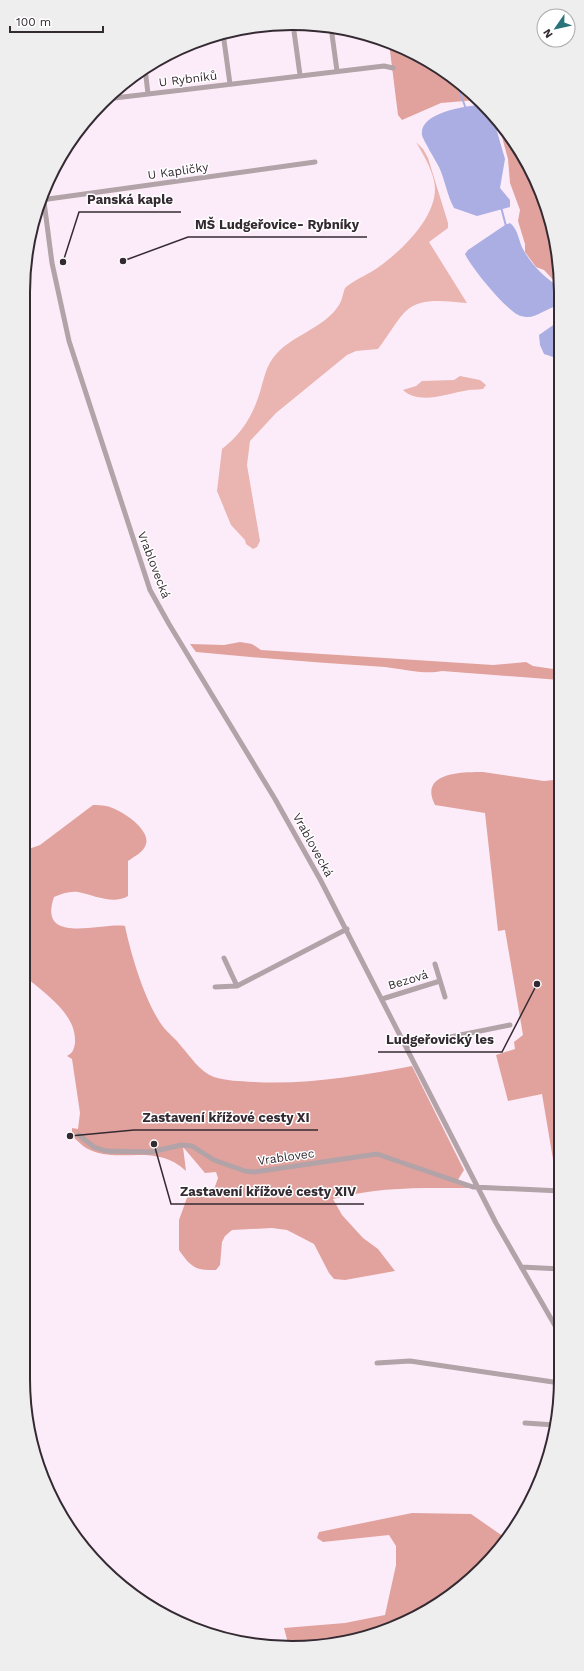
<svg xmlns="http://www.w3.org/2000/svg" width="584" height="1671" font-family="'Work Sans',sans-serif">
<style>
.green{fill:#eab4b0}
.forest{fill:#e1a29d}
.water{fill:#aaaee3}
.lines{fill:none;stroke-linecap:round;stroke-linejoin:round}
.stream{stroke:#aaaee3;stroke-width:2}
.minor{stroke:#b1a3a7;stroke-width:5}
.labels{text-anchor:middle;stroke-width:3;stroke-linejoin:round;paint-order:stroke}
.street-label{font-size:12px;fill:#342a32;stroke:#fff}
.rim{fill:none;stroke:#342a32;stroke-width:2}
.leader{fill:none;stroke:#342a32;stroke-width:1.5}
.callout-dot{fill:#342a32;stroke:#fff;stroke-width:1.5}
.callout-label{font-size:13px;text-anchor:middle;font-weight:bold;fill:#342a32;stroke:#fff;stroke-width:3;stroke-linejoin:round;paint-order:stroke}
</style>
<rect width="100%" height="100%" fill="#fcecf9"/>
<path class="green" d="M416,142L423,149L428,158L448,223V228L429,242L467,303C448,302 422,296 406,311C398,318 386,339 378,349L356,351L347,355L276,413L250,441L247,465L260,541L257,547L253,549L246,544L245,540L231,525L217,491L222,449C239,436 251,419 258,398C263,385 264,370 273,358C290,335 324,329 339,305C342,301 343,293 345,288C353,281 362,277 371,272C397,256 442,215 434,181C431,167 423,154 416,142Z
M460,376L480,380L486,385L483,389C477,390 470,389 464,391C446,394 419,405 403,390L416,386L422,381L454,380Z"/>
<path class="forest" d="M389,43L427,59L476,100L441,103L402,120L398,115Z
M497,119L533,173L559,257V286L544,270L536,267L525,252V244L518,221L520,210L510,183L508,159Z
M240,642L252,644L261,650L493,665L526,662L533,666L560,670V680L442,671C426,675 402,669 385,667C322,663 259,658 196,652L190,644L224,645Z
M483,772L544,781L554,780L560,776L561,1189H558L542,1094L508,1101L496,1055L515,1049L514,1042L523,1035L505,930L498,931L485,813L435,805C418,772 463,772 483,772Z
M93,805C97,805 102,805 106,806C119,808 151,829 146,844C144,852 135,856 128,861V896C114,905 93,895 78,892C69,891 62,894 54,897C37,946 102,922 125,926C131,955 146,1005 164,1028C169,1034 176,1039 181,1046C191,1057 199,1071 214,1077C226,1081 240,1081 253,1082C306,1085 360,1076 412,1066L464,1170L456,1183L473,1188C425,1188 379,1186 333,1199L342,1215L363,1238L378,1249L395,1271L345,1280L334,1279L329,1273L314,1244L287,1230L272,1228L232,1230L225,1236L222,1242L220,1265L216,1270C195,1271 190,1266 179,1250V1220L188,1195L211,1198L218,1178L216,1172L205,1173L183,1147L186,1171C154,1141 118,1166 86,1148C81,1145 76,1139 72,1136V1128L78,1129L80,1113L72,1059L67,1056C73,1053 74,1049 75,1043C77,1014 45,994 26,977V850L40,845Z
M412,1513L471,1514L507,1539L482,1569L442,1603L361,1639L310,1647H289L284,1628L345,1623L385,1615L396,1565V1546L389,1535L323,1542L317,1538L319,1532Z"/>
<path class="water" d="M477,105L484,108L490,112L496,128L505,159L500,188L510,200V207L477,216L454,208C447,195 445,180 439,167C436,161 422,138 422,135C419,113 463,107 477,105Z
M510,223C519,230 518,241 524,251C532,265 545,278 559,287V306C546,307 535,321 521,316C508,313 470,266 465,254L468,250L505,225Z
M559,321V359L544,354L540,345L539,335Z"/>
<g class="lines">
<path class="stream" d="M457,84L466,109
M501,207L506,226
M553,304L559,315"/>
<path class="minor" d="M293,24L300,75
M331,27L337,71
M223,33L230,84
M145,68L148,94
M106,99L384,66L393,68
M43,194L52,263L69,341L150,590L169,624L275,799L321,881L496,1223L561,1336
M41,200L315,162
M224,958L237,986
M435,964L445,997
M215,987L237,986L347,929
M382,999L440,981
M406,1046L510,1025
M79,1135L94,1147L106,1151L151,1152L181,1145L192,1146L214,1160L245,1171L254,1172L377,1154L473,1187L561,1191
M521,1267L561,1269
M377,1363L410,1361L560,1383
M525,1423L555,1425"/>
</g>
<g class="labels">
<g class="street-label">
<text transform="translate(188 79) rotate(-7)" y="4">U Rybníků</text>
<text transform="translate(178 171) rotate(-8)" y="4">U Kapličky</text>
<text transform="translate(154 565) rotate(69)" y="4">Vrablovecká</text>
<text transform="translate(313 845) rotate(61)" y="4">Vrablovecká</text>
<text transform="translate(408 980) rotate(-17)" y="4">Bezová</text>
<text transform="translate(286 1157) rotate(-8)" y="4">Vrablovec</text>
</g>
</g>
<path d="M0 0H584V1671H0ZM292 30H292A262 262 0 0 1 554 292V1379A262 262 0 0 1 292 1641H292A262 262 0 0 1 30 1379V292A262 262 0 0 1 292 30Z" fill="#efeeef" fill-rule="evenodd"/>
<path class="rim" d="M292 30H292A262 262 0 0 1 554 292V1379A262 262 0 0 1 292 1641H292A262 262 0 0 1 30 1379V292A262 262 0 0 1 292 30Z"/>
<path class="leader" d="M63 262L79 212H181M123 261L188 237H367M537 984L502 1052H378M70 1136L134 1130H318M154 1144L171 1204H364"/>
<g class="callout-dot">
<circle cx="63" cy="262" r="4"/>
<circle cx="123" cy="261" r="4"/>
<circle cx="537" cy="984" r="4"/>
<circle cx="70" cy="1136" r="4"/>
<circle cx="154" cy="1144" r="4"/>
</g>
<g class="callout-label">
<text x="130" y="204">Panská kaple</text>
<text x="277" y="229">MŠ Ludgeřovice- Rybníky</text>
<text x="440" y="1044">Ludgeřovický les</text>
<text x="226" y="1122">Zastavení křížové cesty XI</text>
<text x="268" y="1196">Zastavení křížové cesty XIV</text>
</g>
<g transform="translate(556 28) rotate(236)"><circle r="19" fill="#ffffff" stroke="#aeaaad"/>
<path d="M0-3L7 15L0 10L-7 15Z" fill="#29737a"/>
<text y="-6" font-size="11" font-weight="bold" text-anchor="middle" fill="#342a32">N</text>
</g>
<path d="M10 26v6h93v-6" fill="none" stroke="#342a32" stroke-width="2"/>
<text x="16" y="26" font-size="12" fill="#342a32" stroke="#ffffff" stroke-width="3" paint-order="stroke">100 m</text>
</svg>
